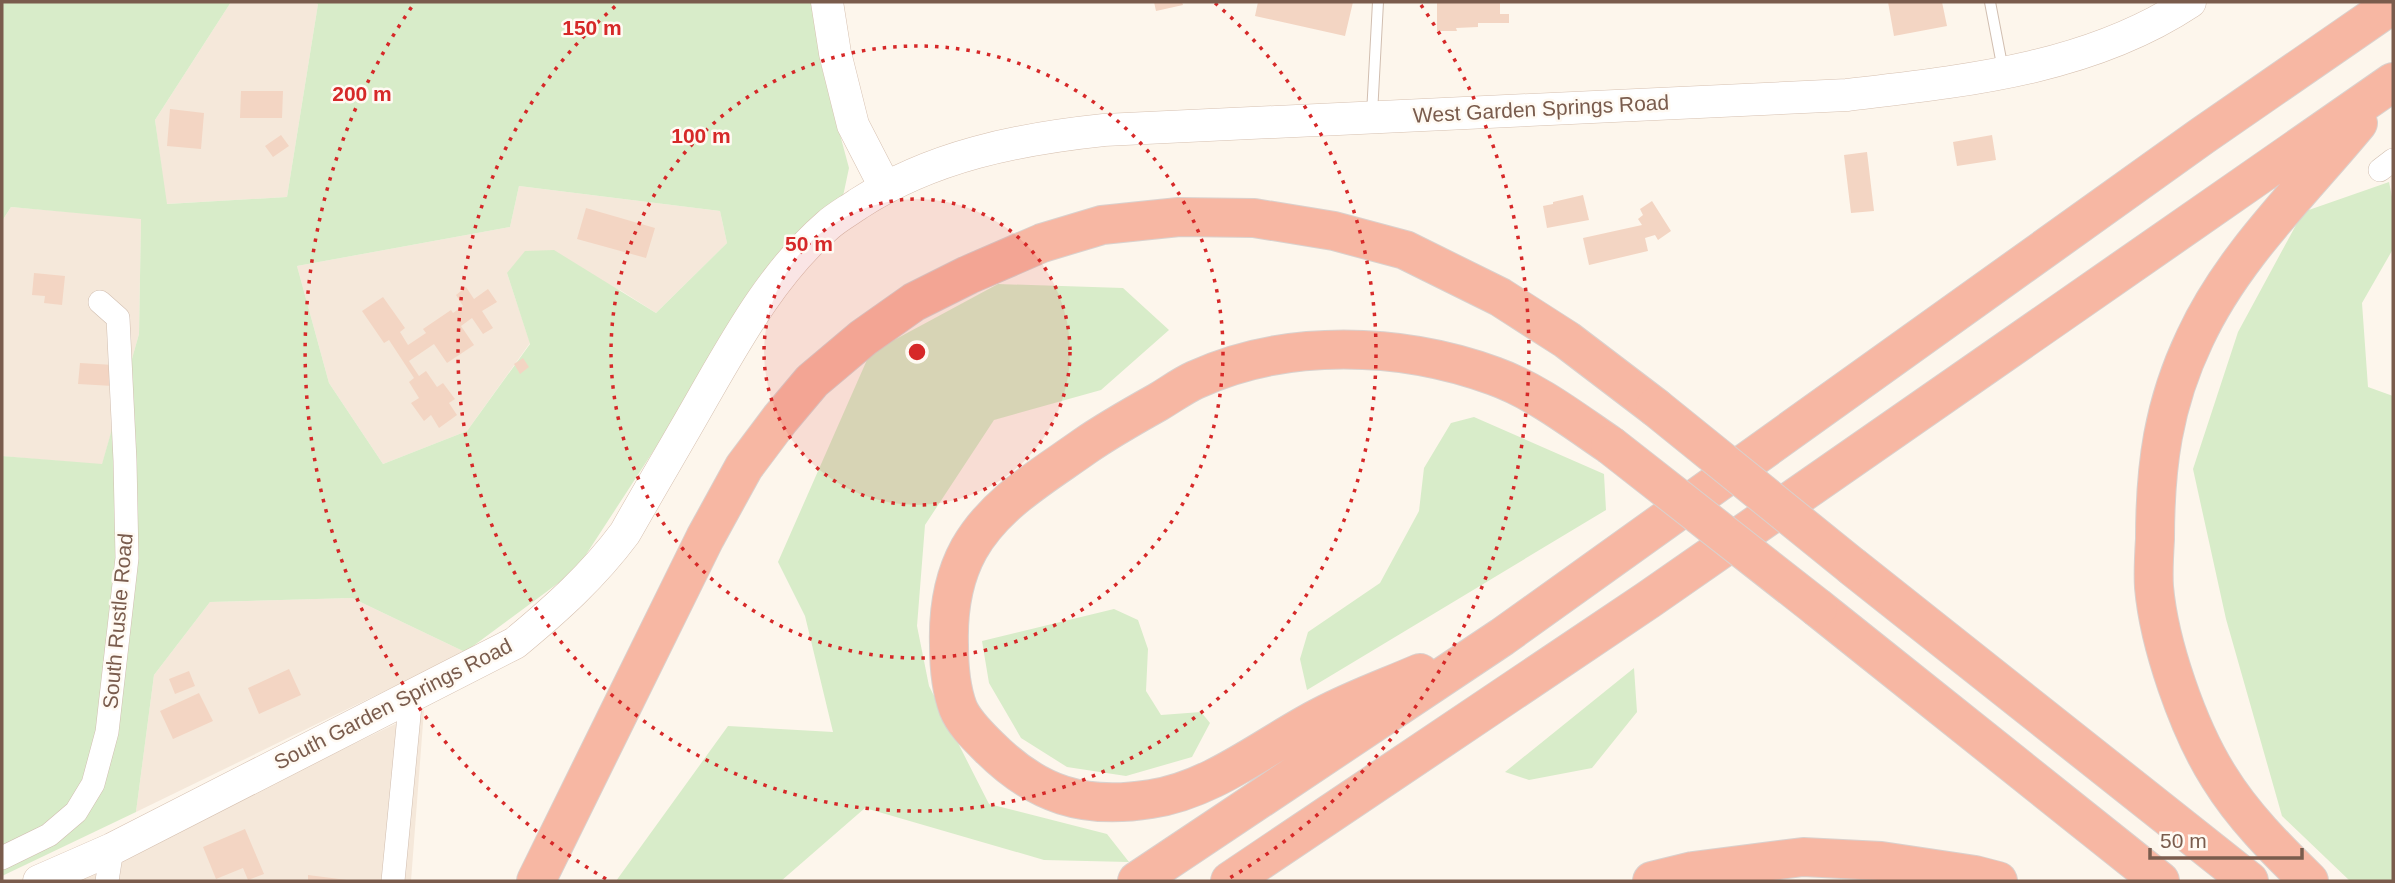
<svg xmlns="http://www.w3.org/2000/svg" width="2395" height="883" font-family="Arial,sans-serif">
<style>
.residential{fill:#f5e8da}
.green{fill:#d8ecc9;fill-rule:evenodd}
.building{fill:#f3d5c3}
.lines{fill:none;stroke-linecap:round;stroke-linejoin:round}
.lane-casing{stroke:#d1beb0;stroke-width:12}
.street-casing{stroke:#d1beb0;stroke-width:24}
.secondary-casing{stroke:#d6c0b0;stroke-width:33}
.highway-casing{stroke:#dad1cd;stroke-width:40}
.lane{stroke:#fff;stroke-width:10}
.street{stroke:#fff;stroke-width:23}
.secondary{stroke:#fff;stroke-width:32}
.highway{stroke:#f7b7a3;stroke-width:38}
.highway-bridge-casing{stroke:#dad1cd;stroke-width:40;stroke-linecap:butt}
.highway-bridge{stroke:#f7b7a3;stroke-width:38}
.ring{fill:none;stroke:#d62828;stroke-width:3.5;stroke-dasharray:3.5 7}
.labels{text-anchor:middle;stroke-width:5;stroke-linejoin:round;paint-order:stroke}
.street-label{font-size:21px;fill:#7a5c4d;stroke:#fffaf3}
.centre{fill:#d62828;stroke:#fffaf3;stroke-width:3.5}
.ring-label{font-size:21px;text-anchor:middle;font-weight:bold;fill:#d62828;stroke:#fffaf3;stroke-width:5;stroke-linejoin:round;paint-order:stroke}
</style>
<rect width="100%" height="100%" fill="#fdf6ec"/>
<path class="residential" d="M231,2H313L318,4L287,197L166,204L155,120Z
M519,186L720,211L727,243L656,313L620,290L507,273L530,343L467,431L383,464L329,383L297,266L510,227Z
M11,207L141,218L139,334L102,465L2,456V221Z
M352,598L465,652L136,812L154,675L210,602Z
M424,710L411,881H71Z"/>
<path class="green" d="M2,2H231L155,120L167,204L287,197L318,4L313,2H811L821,64L849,168L842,201L710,364L576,570L465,652L352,598L210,602L154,675L136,812L2,876V456L102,464L139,334L141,219L11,207L2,221ZM519,186L720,211L727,243L656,313L554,250L525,251L507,273L530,344L467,431L383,464L329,383L297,266L510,227Z
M2389,182L2393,202V249L2362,303L2368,387L2393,396V881H2350L2282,816L2226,619L2193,469L2238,332L2303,212Z
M998,284L1123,288L1169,330L1101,390L994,420L925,525L917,626L929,686L989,804L1107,834L1129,862L1044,860L865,808L781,881H616L728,726L833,732L805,616L778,562L870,353Z
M1474,417L1604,474L1606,510L1307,690L1300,659L1308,632L1380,583L1419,511L1424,468L1451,423Z
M1114,609L1138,620L1148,649L1146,691L1161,715L1201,712L1210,723L1192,757L1126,776L1067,767L1021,738L989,683L982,641Z
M1634,668L1637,712L1592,768L1529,780L1505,772Z"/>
<path class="building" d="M1154,2H1182L1183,5L1156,11Z
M1258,2H1353L1345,36L1255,16Z
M1437,2H1500V14H1509V23H1478V27L1456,28L1457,31H1437Z
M1888,2H1942L1947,26L1894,36Z
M241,91H283L282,118H240Z
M170,109L204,113L201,149L167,146Z
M281,135L289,146L273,157L265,146Z
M1992,135L1996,160L1957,166L1953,142Z
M1867,152L1874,211L1851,213L1844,155Z
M1583,195L1589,220L1547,228L1543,206L1553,204V202Z
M1652,201L1671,231L1658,240L1655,235L1645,238L1648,251L1589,265L1583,238L1642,225L1638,219L1643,215L1640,209Z
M586,208L655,228L646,258L577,239Z
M34,273L65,276L62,305L44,303L45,296L32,295Z
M466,287L474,299L488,289L497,302L482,311L493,328L483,334L472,318L461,326L474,345L447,363L434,344L409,361L419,376L426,371L437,387L443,383L455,399L449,403L457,415L439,428L431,415L424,421L411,403L419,398L409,382L414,378L389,340L384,343L362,311L383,297L405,328L400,332L408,345L426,333L423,329L451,310L453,313L463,306L456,295Z
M523,358L529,367L520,374L514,364Z
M80,363L114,365L113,386L78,384Z
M289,669L301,695L259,714L248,688Z
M189,671L195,686L175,694L169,679Z
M199,693L213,721L173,739L160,711Z
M245,829L264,874L248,880L243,868L216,879L203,847Z
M308,875L347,880V881H308Z"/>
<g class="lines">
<defs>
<path id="lane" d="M1990,2L2003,70
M1372,114L1378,2"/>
<path id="street" d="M2380,170L2393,160
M2,858L49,835L76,812L93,784L107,732L127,558L125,461L118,318L100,302
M107,881L112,849
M393,881L411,695"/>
<path id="secondary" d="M827,2L835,53L853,125L885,187
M39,881L112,849L515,643C556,609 593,576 625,533C651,487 678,442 704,396C739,335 774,272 828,225C837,217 848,211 858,204C932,156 1018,139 1104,130L1847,95C1965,81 2089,69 2190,2"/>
<path id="highway" d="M1853,567L2249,881
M1818,608L2160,881
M1420,673C1388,687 1354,699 1322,716C1267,744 1213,790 1151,799C1084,810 1037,795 989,747C978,736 964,723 958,708C951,689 949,666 949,645C948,613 953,578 969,549C995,503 1043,476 1085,446C1108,430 1133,416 1158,402C1170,395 1182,386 1195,380C1286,338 1401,342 1494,376C1536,391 1573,420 1610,445
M536,881L705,538L744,467L780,419L812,381L863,338L914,302L968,275L1042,243L1102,225L1179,217L1254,218L1334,231L1405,250L1500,297L1567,340L1655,407
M1137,881L1502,637L2202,136L2393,4
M1230,881L1648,600L2393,82
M1652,881L1693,871L1803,857L1881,861L1975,875L1998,881
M2309,881C2276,849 2243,816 2219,777C2188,728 2159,644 2154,587C2153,571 2154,555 2155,539C2155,466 2163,405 2195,338C2233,256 2301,192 2358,123"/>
</defs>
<use href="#lane" class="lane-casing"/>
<use href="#street" class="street-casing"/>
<use href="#secondary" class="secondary-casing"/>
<use href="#highway" class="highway-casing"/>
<use href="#lane" class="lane"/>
<use href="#street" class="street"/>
<use href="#secondary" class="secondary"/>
<use href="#highway" class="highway"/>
<defs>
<path id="highway-bridge" d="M1655,407L1853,567
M1610,445L1818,608"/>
</defs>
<use href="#highway-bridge" class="highway-bridge-casing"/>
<use href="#highway-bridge" class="highway-bridge"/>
</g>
<circle cx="917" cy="352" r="153" fill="#d62828" fill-opacity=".12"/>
<g class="ring">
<circle cx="917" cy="352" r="153"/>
<circle cx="917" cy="352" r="306"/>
<path d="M1215 3A459 459 0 1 1 619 3"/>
<path d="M606 879A612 612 0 0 1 413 5M1421 5A612 612 0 0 1 1228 879"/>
</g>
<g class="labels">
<g class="street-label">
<text transform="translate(1541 109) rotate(-3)" y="7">West Garden Springs Road</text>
<text transform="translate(118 621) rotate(-85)" y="7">South Rustle Road</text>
<text transform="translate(393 704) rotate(-27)" y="7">South Garden Springs Road</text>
</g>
</g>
<circle cx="917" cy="352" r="10" class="centre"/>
<g class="ring-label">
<text x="592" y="35">150 m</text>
<text x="362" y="101">200 m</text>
<text x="701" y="143">100 m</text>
<text x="809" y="251">50 m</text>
</g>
<rect width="2395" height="883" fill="none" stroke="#7a5c4d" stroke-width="7"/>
<path d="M2150 848v10h152v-10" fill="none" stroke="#7a5c4d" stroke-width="3.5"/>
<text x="2160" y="848" font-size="21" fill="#7a5c4d" stroke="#fffaf3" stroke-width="5" paint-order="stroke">50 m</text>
</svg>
